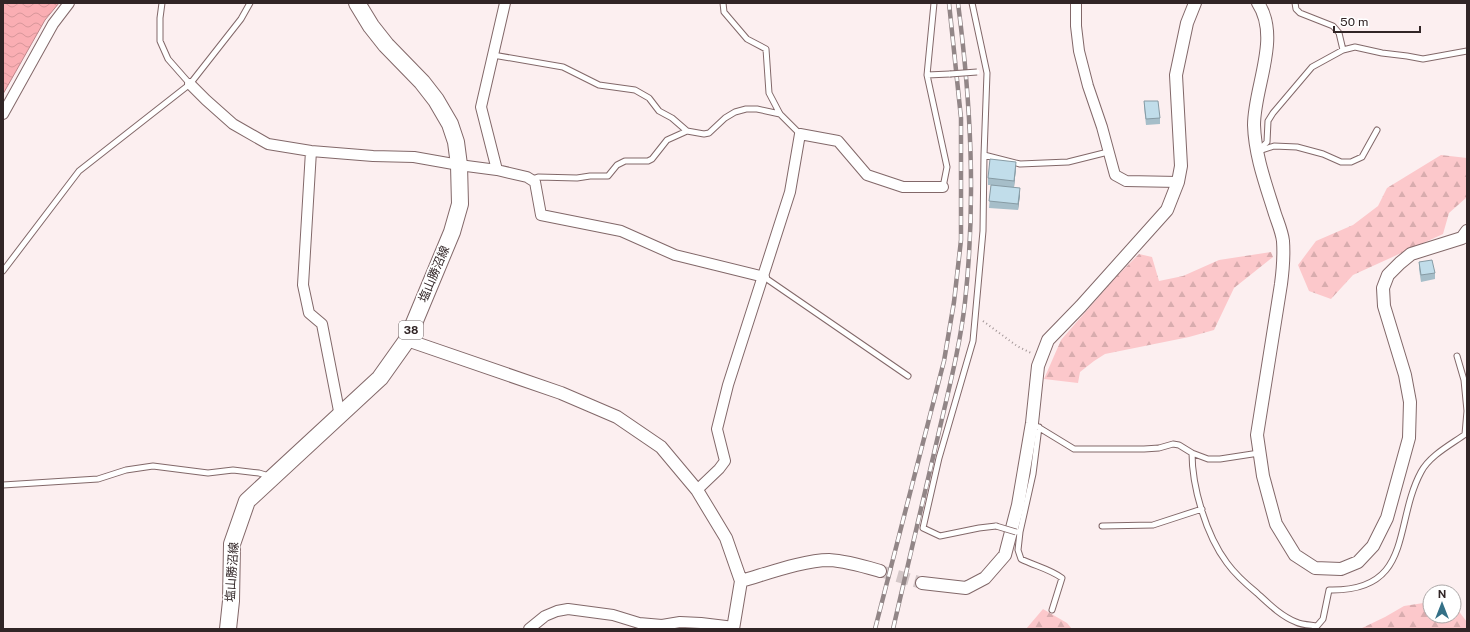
<svg xmlns="http://www.w3.org/2000/svg" width="1470" height="632" font-family="'Public Sans','Noto Sans JP',sans-serif">
<style>
.forest{fill:url(#forest-firs)}
.water{fill:url(#water-waves);stroke:#be8589}
.lines{fill:none;stroke-linecap:round;stroke-linejoin:round}
.tertiary-tunnel{stroke:#d3c7c8;stroke-width:12;stroke-dasharray:12 6;stroke-linecap:butt}
.service-casing{stroke:#826869;stroke-width:7}
.minor-casing{stroke:#826869;stroke-width:12}
.tertiary-casing{stroke:#826869;stroke-width:14}
.primary-casing{stroke:#826869;stroke-width:18}
.path{stroke:#a19596;stroke-width:2;stroke-dasharray:1 3;stroke-linecap:butt}
.service{stroke:#fff;stroke-width:5}
.minor{stroke:#fff;stroke-width:10}
.tertiary{stroke:#fff;stroke-width:12}
.primary{stroke:#fff;stroke-width:16}
.rail-casing{stroke:#928687;stroke-width:4.5}
.rail{stroke:#fff;stroke-width:3;stroke-dasharray:9;stroke-linecap:butt}
.service-bridge-casing{stroke:#826869;stroke-width:7;stroke-linecap:butt}
.service-bridge{stroke:#fff;stroke-width:5}
.wall{fill:#a6bec9}
.shaded-wall{fill:#879ba4}
.building{fill:#c1ddea;stroke:#879ba4}
.labels{text-anchor:middle;stroke-width:3.5;stroke-linejoin:round;paint-order:stroke}
.shield{fill:#fff;stroke:#6f6667;stroke-width:1}
.shield-label{font-size:11px;font-weight:bold;fill:#312526}
.street-label{font-size:12px;fill:#312526;stroke:#fff}
</style>
<defs>
<pattern id="forest-firs" width="22" height="20" patternUnits="userSpaceOnUse"><rect width="22" height="20" fill="#fcc8cb"/><path d="M5 1l3.5 6h-7zM16 11l3.5 6h-7z" fill="#d8acae"/></pattern>
<pattern id="water-waves" width="16" height="10" patternUnits="userSpaceOnUse"><rect width="16" height="10" fill="#faaeb3"/><path d="M0 5q4-4 8 0t8 0" fill="none" stroke="#d7969a"/></pattern>
</defs>
<rect width="100%" height="100%" fill="#fceff0"/>
<path class="forest" d="M1441,155L1467,158V197L1449,213L1443,234L1353,275L1331,299L1309,291L1298,265L1316,241L1353,225L1378,206L1387,188Z
M1271,252L1273,257L1234,288L1214,330L1189,337L1105,354L1094,361L1080,372L1078,383L1044,379L1061,340L1116,277L1139,254L1152,257L1159,281L1183,276L1219,260Z
M1430,602V616H1454V605L1467,622V629H1360L1385,617L1404,606Z
M1043,609L1067,623L1072,629H1026Z"/>
<path class="water" d="M3,3H59L45,20L3,94Z"/>
<g class="lines">
<path class="tertiary-tunnel" d="M880,571L922,583"/>
<defs>
<path id="service" d="M162,3L160,18V41L168,59L190,84
M723,3L724,12L747,39L766,49L769,93L780,114L800,134
M934,3L927,75L947,167L943,187
M972,3L987,73L984,155L1020,164L1068,162L1108,152
M1295,3L1296,9L1300,13L1333,26L1339,33L1343,50
M493,55L563,67L599,85L635,90L649,98L659,111L672,118L687,131
M927,75L950,74
M1259,150L1267,142L1268,121L1273,113L1312,67L1343,50L1355,47L1382,53L1407,56L1423,59L1467,51
M1259,151L1274,146L1297,147L1323,154L1341,162H1351L1362,157L1377,130
M984,155L983,231L973,341L939,458L923,528L940,536L979,528L996,526
M532,179L538,177L577,178L590,176H608L617,165L625,161H648L652,159L667,140L687,131L704,134L709,133L725,118L735,112L746,109H757L780,114
M3,271L79,171L190,84L241,19L250,3
M764,277L908,376
M1457,356L1464,380L1467,411L1465,434
M1033,424L1074,449H1144L1159,448L1173,444L1179,445L1192,453L1208,459H1220L1259,453
M1039,427L1033,474L1020,532L1018,550L1021,559C1035,566 1050,569 1062,578L1052,610
M1192,453C1192,487 1206,535 1227,563C1235,574 1246,584 1257,593C1269,604 1281,616 1296,622C1302,625 1311,625 1317,626L1323,619L1329,590C1414,592 1393,524 1421,472C1430,455 1452,444 1467,433
M3,485L98,479L126,470L153,466L208,473L233,470L259,473L269,476
M1102,526L1153,525L1202,509"/>
<path id="minor" d="M1076,3V26L1079,51L1088,86L1102,127L1115,175L1126,181L1178,182
M190,84L206,100L233,124L268,144L311,151L373,156L414,157L459,165L497,170L481,107L505,3
M3,114L53,24L69,3
M311,151L303,285L309,313L322,324L340,416
M497,170L527,177L535,182L541,215L621,231L675,255L764,277
M697,490L719,469L725,461L717,429L728,385L790,192L800,134L838,141L867,175L903,187H943
M529,629L545,616L557,611L568,609L613,615L639,623L662,625L680,622L701,623L734,627"/>
<path id="tertiary" d="M1258,3C1281,38 1254,87 1254,125C1255,156 1266,185 1275,214C1278,223 1282,232 1283,241C1284,255 1283,269 1281,284L1257,435L1263,476L1276,524L1295,555L1315,568L1341,569L1358,562L1373,546L1387,518L1409,438L1410,402L1405,375L1384,306L1383,288L1388,275L1400,263L1411,254L1462,238L1467,231
M407,340L561,393L617,417L661,447L697,490L726,538L741,581
M922,583L966,588L985,578L1005,555L1018,505L1032,423L1038,366L1048,340L1081,306L1167,210L1178,182L1181,166L1176,75L1187,23L1195,3
M733,629L741,581C766,574 804,560 829,560C847,561 863,566 880,571"/>
<path id="primary" d="M228,629L231,601L232,544L247,501L380,378L407,340L452,232L460,204L459,165L456,142L450,124L436,100L422,82L386,45L371,26L357,3"/>
</defs>
<use href="#service" class="service-casing"/>
<use href="#minor" class="minor-casing"/>
<use href="#tertiary" class="tertiary-casing"/>
<use href="#primary" class="primary-casing"/>
<path class="path" d="M983,321L1017,346L1031,353"/>
<use href="#service" class="service"/>
<use href="#minor" class="minor"/>
<use href="#tertiary" class="tertiary"/>
<use href="#primary" class="primary"/>
<defs>
<path id="rail" d="M875,629L944,361L954,302L961,240V118L949,3
M893,629C908,565 923,501 938,436C948,392 960,347 965,302C976,201 971,104 958,3"/>
</defs>
<use href="#rail" class="rail-casing"/>
<use href="#rail" class="rail"/>
<defs>
<path id="service-bridge" d="M950,74L977,72
M996,526L1016,532"/>
</defs>
<use href="#service-bridge" class="service-bridge-casing"/>
<use href="#service-bridge" class="service-bridge"/>
</g>
<path class="wall" d="M1144,101L1160,118V124L1146,125L1144,107Z
M1016,168L1014,187L1020,195L1018,210L989,208L991,185H988V178Z
M1419,262L1435,273V279L1421,282L1419,269Z"/>
<path class="shaded-wall" d="M1016,162V168L1014,187V181Z
M1020,188V195L1018,210V204Z"/>
<path class="building" d="M1144,101H1158L1160,118L1146,119Z
M990,159L1016,162L1014,181L988,178Z
M991,185L1020,188L1018,204L989,201Z
M1432,260L1435,273L1421,275L1419,262Z"/>
<g class="labels">
<rect class="shield" x="399" y="321" width="24" height="18" rx="3"/>
<g class="shield-label">
<text x="411" y="334">38</text>
</g>
<g class="street-label">
<text transform="translate(434 274) rotate(-67)" y="4">塩山勝沼線</text>
<text transform="translate(232 572) rotate(-86)" y="4">塩山勝沼線</text>
</g>
</g>
<rect width="1470" height="632" fill="none" stroke="#312526" stroke-width="8"/>
<g transform="translate(1442 604)"><circle r="19" fill="#ffffff" stroke="#ada8a8"/>
<path d="M0-3L7 15L0 10L-7 15Z" fill="#347087"/>
<text y="-6" font-size="11" font-weight="bold" text-anchor="middle" fill="#312526">N</text>
</g>
<path d="M1334 26v6h86v-6" fill="none" stroke="#312526" stroke-width="2"/>
<text x="1340" y="26" font-size="12" fill="#312526" stroke="#ffffff" stroke-width="3" paint-order="stroke">50 m</text>
</svg>
